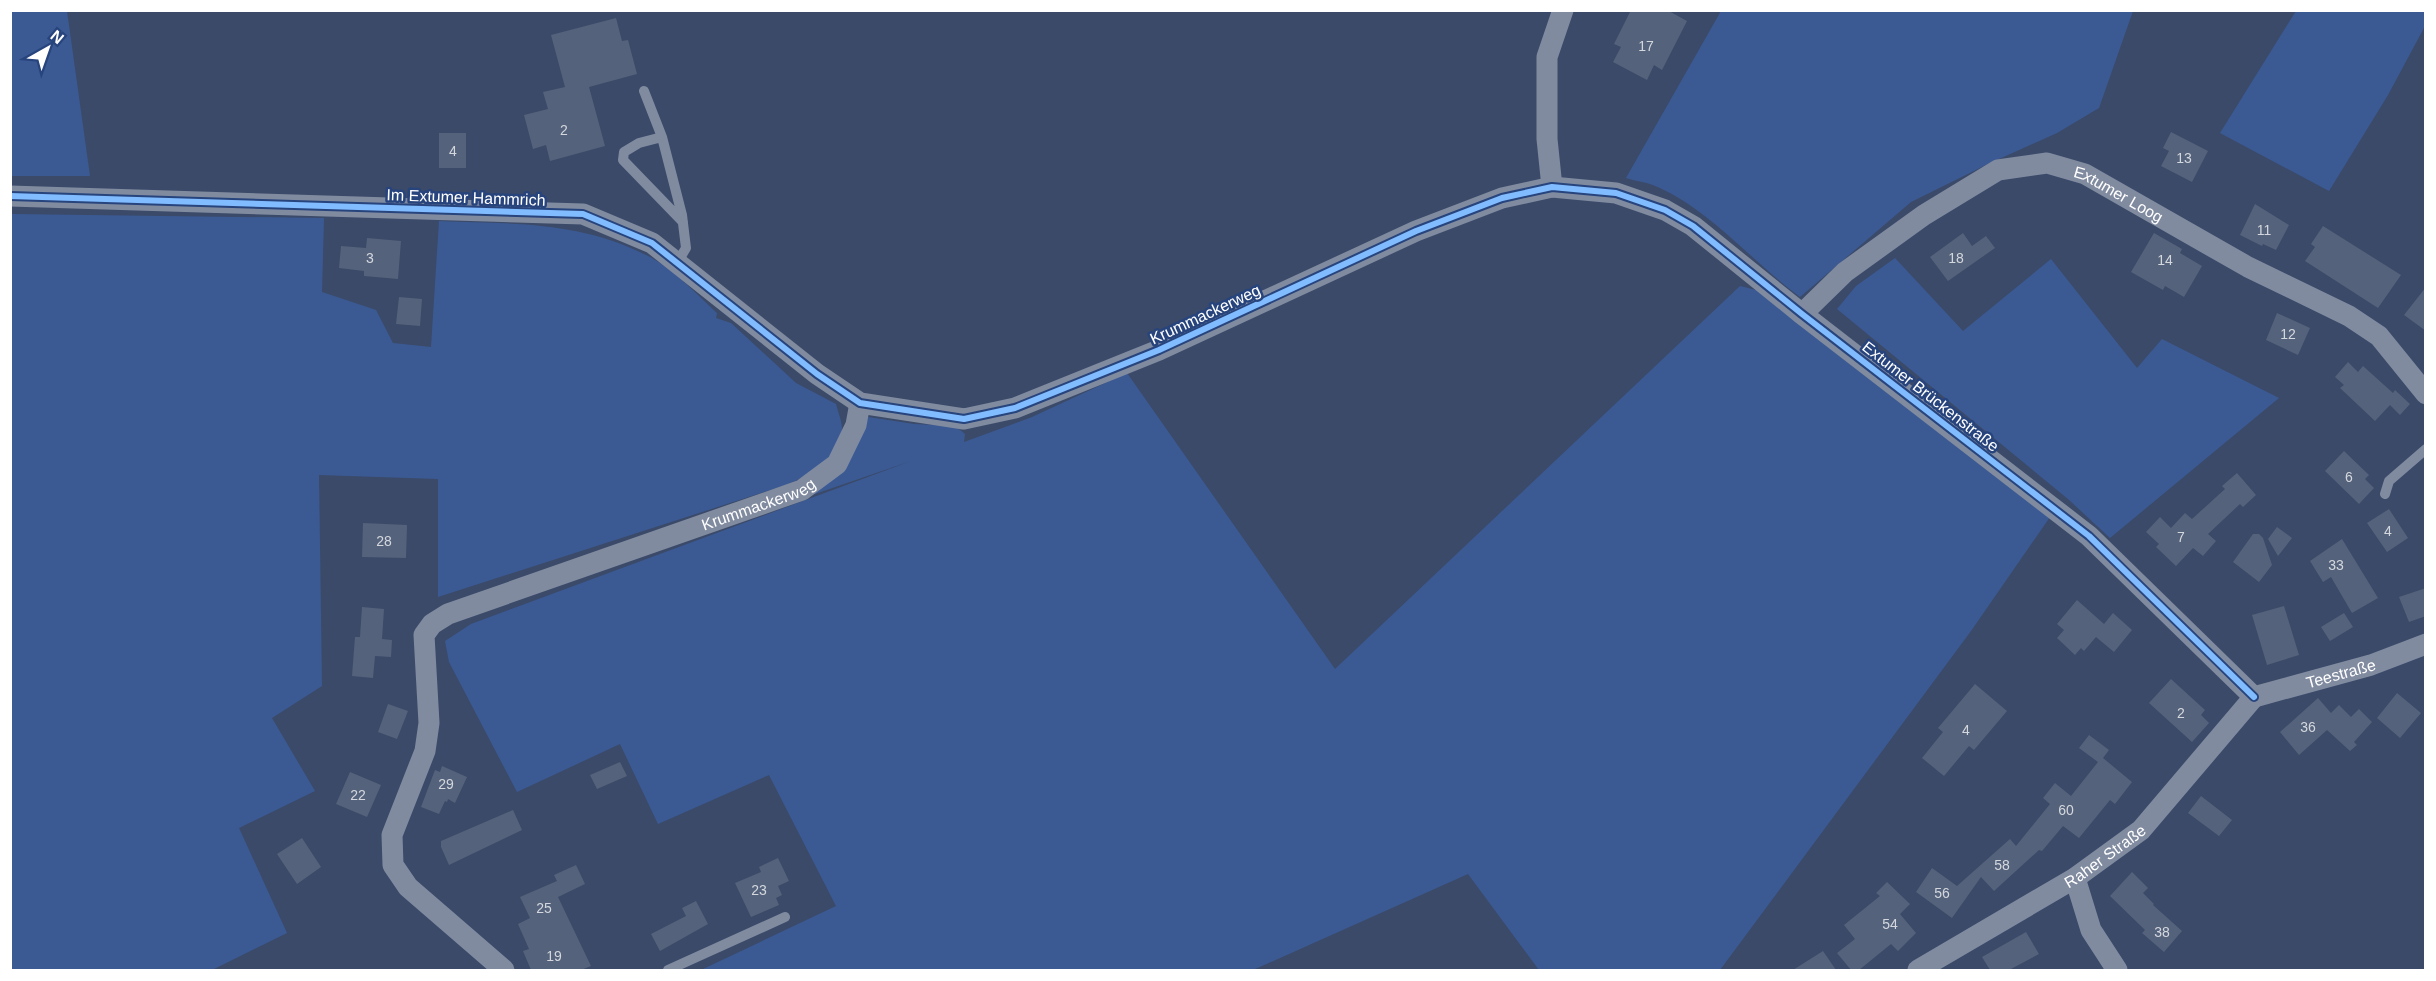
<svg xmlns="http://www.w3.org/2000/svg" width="2436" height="981" font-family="Helvetica,sans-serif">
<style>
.green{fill:#3b5a94}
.building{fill:#55627b}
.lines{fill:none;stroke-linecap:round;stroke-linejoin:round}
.service{stroke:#808ba0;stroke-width:10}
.minor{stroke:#808ba0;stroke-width:21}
.cycleway-casing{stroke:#27447d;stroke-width:10}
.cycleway{stroke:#80bcff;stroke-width:6}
.labels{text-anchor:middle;stroke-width:5;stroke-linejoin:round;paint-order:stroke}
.number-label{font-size:14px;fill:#d4d8de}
.street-label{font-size:16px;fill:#fff;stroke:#27447d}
</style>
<rect width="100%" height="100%" fill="#3b4a69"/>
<path class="green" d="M10,11H67L90,176H11Z
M1721,11H2133L2099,108L2057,133L1988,164L1911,202L1800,297C1751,261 1709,208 1653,185C1645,182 1635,181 1626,178Z
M2296,11H2425V26L2388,95L2329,191L2220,133Z
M11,214L324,218L322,292L376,310L393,343L431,347L439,221C512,224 579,221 646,255C673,268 695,293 717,313L716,318L731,323L796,383L836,404C838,412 843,424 842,432C837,460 810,475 786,485L438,597V479L319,475L322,686L272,718L315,791L239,828L287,933L212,970H11Z
M1895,258L1963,331L2051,259L2137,368L2162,339L2279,398L2110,538L2068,499L1837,309L1856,286Z
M1740,286L1756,290L2050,517L1971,631L1720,970H1539L1468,874L1253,970H701L836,906L769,775L658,824L620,744L517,792L449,662L445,641L471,624L911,461L812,495L868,417L914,424L955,426L965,434L964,442L1032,417L1127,373L1335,669Z"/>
<path class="building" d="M1631,10H1667L1687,21L1662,70L1654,65L1647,80L1613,62L1621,47L1614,44Z
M616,18L622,41L628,40L637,74L589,87L605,146L550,161L546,145L533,149L524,115L548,109L543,92L565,87L551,35Z
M2171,132L2208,151L2192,182L2161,166L2169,151L2163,148Z
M439,133H466V168H439Z
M2255,204L2289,225L2276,250L2263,244L2262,246L2240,235Z
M2323,226L2401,275L2378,308L2305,261L2315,247L2311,244Z
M1963,233L1972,246L1986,236L1995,248L1948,281L1930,257Z
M2154,233L2182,249L2180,253L2202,266L2184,297L2165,286L2163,290L2131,272Z
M367,238L401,241L398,279L364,276V271L339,268L341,246L366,248Z
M2426,287V331L2404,315Z
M399,297L422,299L420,326L396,324Z
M2277,313L2310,328L2298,355L2266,340Z
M2348,362L2358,372L2363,366L2393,393L2395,390L2410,404L2400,415L2390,405L2375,421L2340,388L2344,385L2335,377Z
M2344,451L2369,475L2365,479L2374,488L2359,504L2325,471Z
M2237,473L2256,495L2243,507L2240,504L2208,534L2216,541L2203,556L2193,548L2176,566L2156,547L2159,544L2146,532L2160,517L2171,528L2185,513L2192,519L2225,489L2222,486Z
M2389,509L2408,538L2387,552L2367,523Z
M363,523L407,525L406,558L362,557Z
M2277,527L2292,538L2278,556L2268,539Z
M2253,534H2259L2263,538L2272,565L2259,582L2233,562Z
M2342,539L2378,598L2352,613L2331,577L2323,582L2310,561Z
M2426,588V616L2409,622L2399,597Z
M2077,600L2104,624L2113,613L2132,630L2114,652L2096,637L2084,651L2081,648L2075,655L2057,638L2064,630L2057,624Z
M2284,606L2299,655L2267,665L2252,615Z
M362,607L384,609L382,639L392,640L391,657L375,656L373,678L352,676L355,637H360Z
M2344,613L2353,627L2330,641L2321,627Z
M2171,679L2205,710L2201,715L2209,723L2192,742L2149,703Z
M1975,684L2007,711L1974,750L1969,746L1944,776L1922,758L1943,732L1938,728Z
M2397,693L2421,713L2400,738L2377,718Z
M2318,698L2331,713L2339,705L2351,717L2359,709L2372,722L2354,742L2357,745L2350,751L2327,730L2299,755L2280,732Z
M388,704L408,711L397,739L378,732Z
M2089,735L2109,750L2103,758L2132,782L2115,804L2110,800L2079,838L2063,826L2042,851L2039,850L1994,891L1981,877L1952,918L1916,892L1932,868L1957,886L2010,839L2016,846L2050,804L2043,798L2055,783L2071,796L2098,762L2079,748Z
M620,762L627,776L597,789L590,775Z
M442,766L467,777L455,803L448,799L447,802L445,801L439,814L421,807L435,770L440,772Z
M350,772L381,785L367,817L336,804Z
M2201,796L2232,820L2219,836L2188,813Z
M513,810L522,830L449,865L441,847V841Z
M302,838L321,867L297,884L277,854Z
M778,858L789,881L778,886L782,895L776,898L779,905L751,917L735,883L761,872L759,867Z
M576,865L585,884L558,897L591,966L581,970H531L523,951L529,949L518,924L530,918L520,897L557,881L554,875Z
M2132,872L2148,888L2143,893L2154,904L2153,905L2182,931L2164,952L2142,933L2145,930L2110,896Z
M1887,882L1910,904L1900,914L1916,933L1898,951L1891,944L1859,970H1851L1837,953L1855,939L1844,925L1880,896L1876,893Z
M696,901L708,924L660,951L651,934L686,916L682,908Z
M2026,932L2039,954L2009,970H1990L1982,957Z
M1823,951L1836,970H1793Z"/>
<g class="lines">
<path class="service" d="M644,91L662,137L682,215L686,248L677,263
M662,137L639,143L624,152L623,160L683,222
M2385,494L2389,481L2426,449
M668,970L785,917"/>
<g class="minor">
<path d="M1552,187L1547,139V57L1563,10"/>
<path d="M10,196L583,214L652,243L817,374L860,403L964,419L1015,408L1159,350L1416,231L1502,198L1552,187L1616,193L1665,210L1693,226L1802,314L2089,536L2254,697"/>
<path id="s1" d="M1802,314L1845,272L1924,215L1998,170L2047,163L2085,174L2248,267L2349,316L2379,336L2426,394"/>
<path id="s2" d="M2254,697L2371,665L2426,644"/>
<path d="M2075,878L2091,930L2117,970"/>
<path id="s3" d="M504,970L408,887L393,865L392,835L425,751L429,723L424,635L432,624L448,614L802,490L837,464L856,425L860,403"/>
<path id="s4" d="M1918,970L2075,878L2141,830L2254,697"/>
</g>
<defs>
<path id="cycleway" d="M10,196L583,214L652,243L817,374L860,403L964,419L1015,408L1159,350L1416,231L1502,198L1552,187L1616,193L1665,210L1693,226L1802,314L2089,536L2254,697"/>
</defs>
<use href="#cycleway" class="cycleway-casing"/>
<use href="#cycleway" class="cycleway"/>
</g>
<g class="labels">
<g class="number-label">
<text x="1646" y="51">17</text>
<text x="564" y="135">2</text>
<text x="453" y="156">4</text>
<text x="2184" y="163">13</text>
<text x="2264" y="235">11</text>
<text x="370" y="263">3</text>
<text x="1956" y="263">18</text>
<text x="2165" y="265">14</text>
<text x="2288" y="339">12</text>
<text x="2349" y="482">6</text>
<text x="2388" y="536">4</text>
<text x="2181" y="542">7</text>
<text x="384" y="546">28</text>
<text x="2336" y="570">33</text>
<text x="2181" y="718">2</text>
<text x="2308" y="732">36</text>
<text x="1966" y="735">4</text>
<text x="446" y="789">29</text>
<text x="358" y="800">22</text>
<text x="2066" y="815">60</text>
<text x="2002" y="870">58</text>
<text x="759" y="895">23</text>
<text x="1942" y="898">56</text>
<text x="544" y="913">25</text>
<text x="1890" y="929">54</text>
<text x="2162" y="937">38</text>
<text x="554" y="961">19</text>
</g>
<g class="street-label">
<text dy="6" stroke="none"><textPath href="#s1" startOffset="372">Extumer Loog</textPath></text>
<text transform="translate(466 197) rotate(2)" y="6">Im Extumer Hammrich</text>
<text transform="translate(1205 314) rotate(-25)" y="6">Krummackerweg</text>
<text transform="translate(1931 396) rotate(38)" y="6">Extumer Brückenstraße</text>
<text dy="6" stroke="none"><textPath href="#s3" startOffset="752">Krummackerweg</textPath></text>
<text dy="6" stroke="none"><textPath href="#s2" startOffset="90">Teestraße</textPath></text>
<text dy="6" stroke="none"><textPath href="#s4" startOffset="219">Raher Straße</textPath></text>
</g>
</g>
<rect width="2436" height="981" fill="none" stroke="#ffffff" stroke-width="24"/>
<g transform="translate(48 48) rotate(40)" stroke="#27447d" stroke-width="4.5" paint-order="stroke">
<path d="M0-4.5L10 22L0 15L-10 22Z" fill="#ffffff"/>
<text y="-9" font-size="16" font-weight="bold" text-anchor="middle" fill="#ffffff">N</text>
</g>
</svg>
